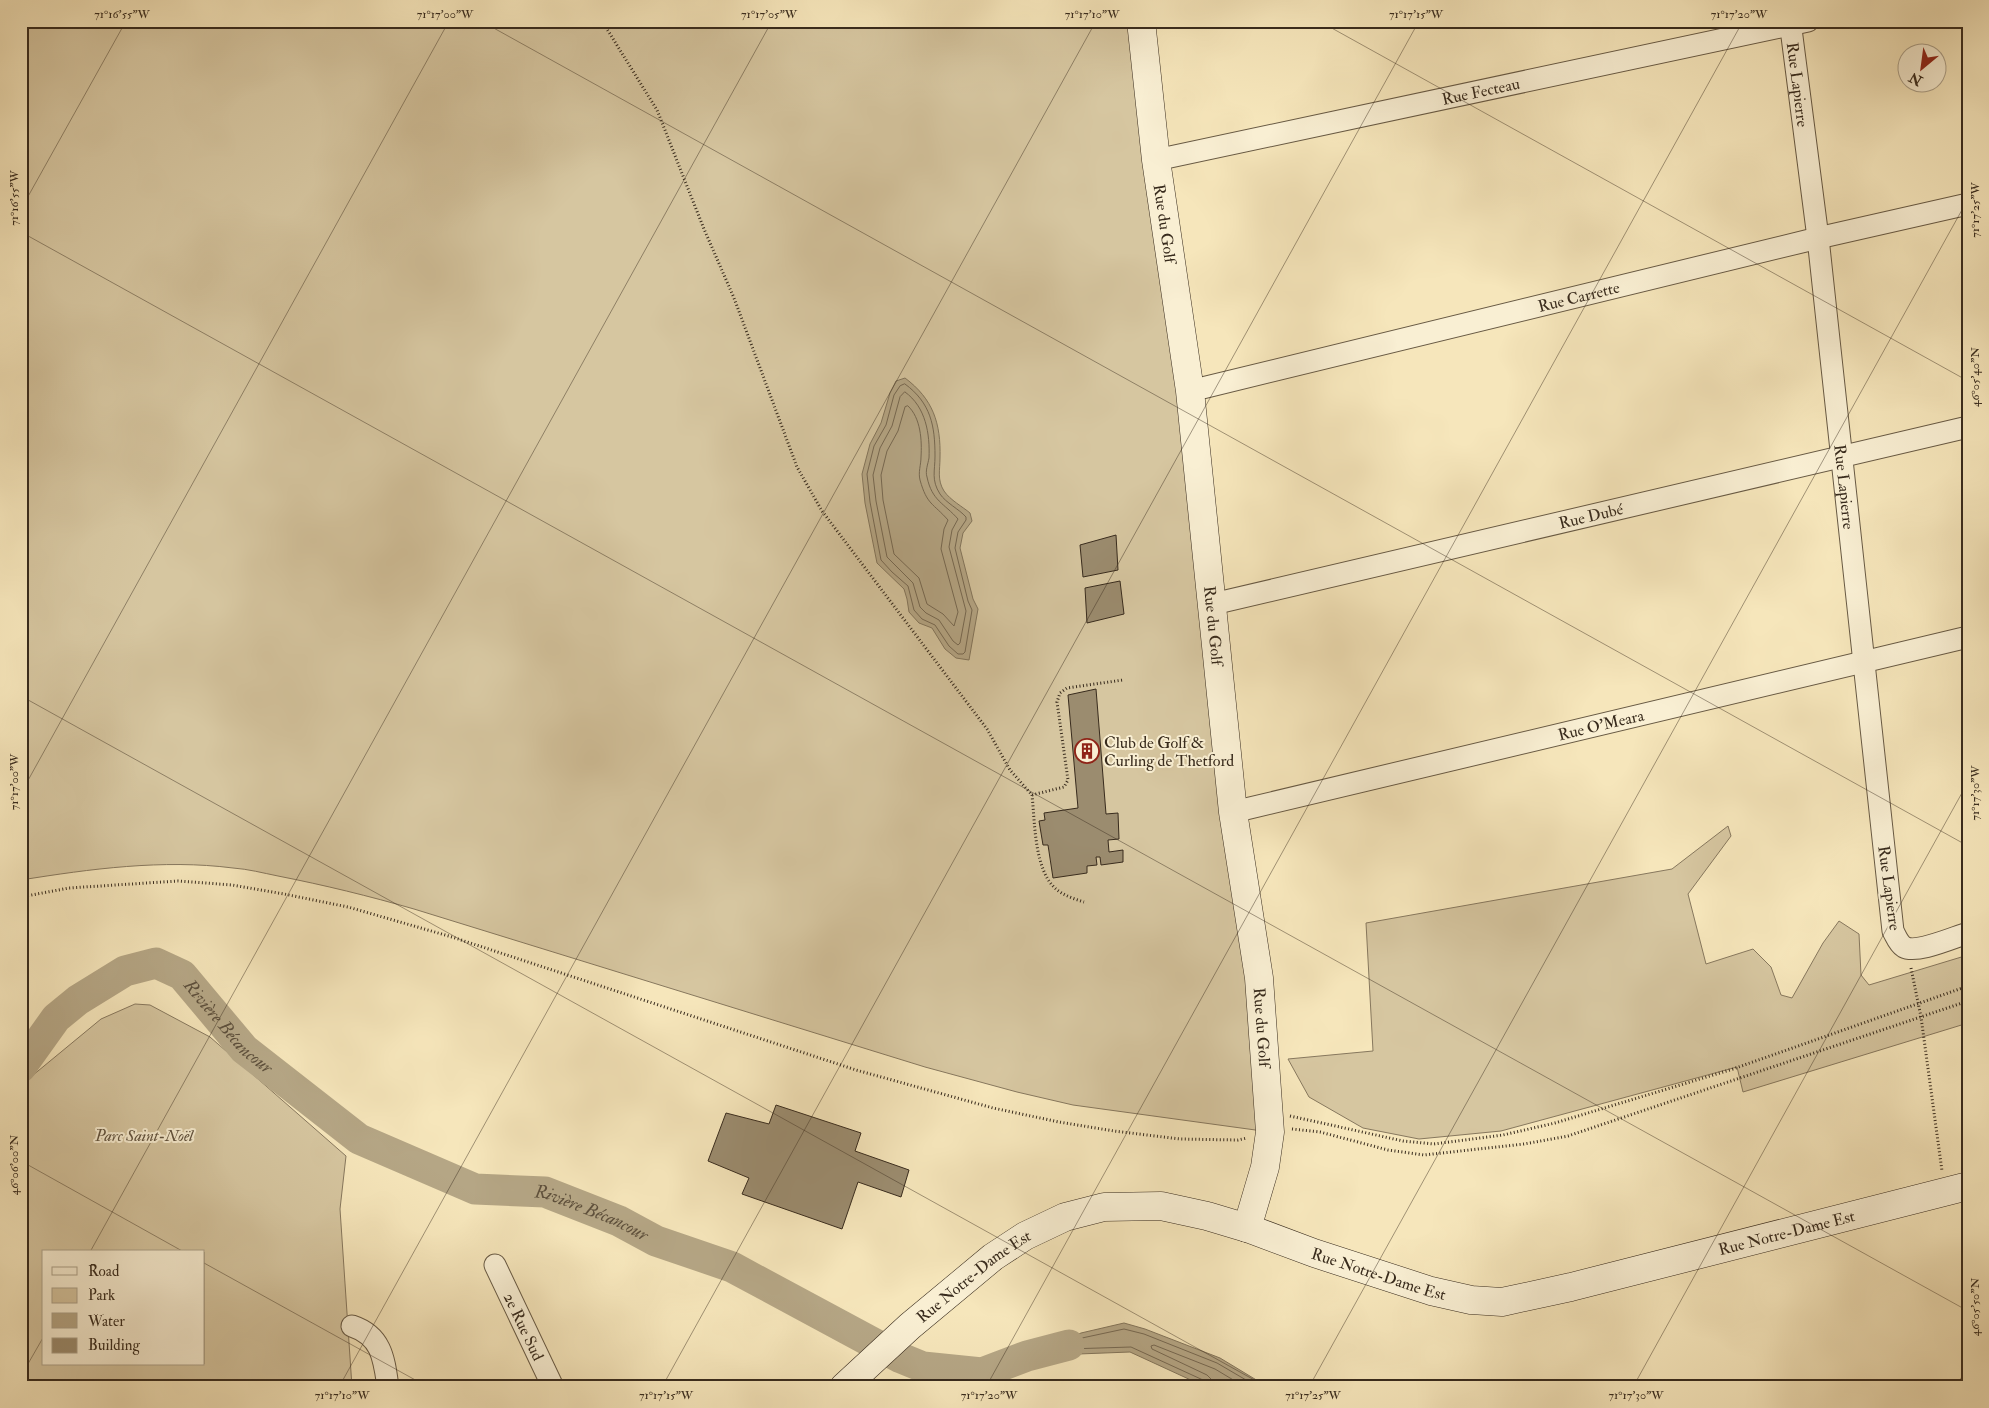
<svg xmlns="http://www.w3.org/2000/svg" width="1989" height="1408" font-family="'IM FELL Double Pica',serif">
<style>
.green{fill:#d6c6a0;stroke:#87785e;fill-rule:evenodd}
.water{fill:#b5a685;stroke:#83755b}
.lines{fill:none;stroke-linecap:round;stroke-linejoin:round}
.shore{stroke:#766851;stroke-width:1}
.river{stroke:#b5a685;stroke-width:31}
.building{fill:#9b8c6f;stroke:#382b1d}
.street-casing{stroke:#685a44;stroke-width:23}
.secondary-casing{stroke:#382b1d;stroke-width:29}
.path{stroke:#382b1d;stroke-width:3;stroke-dasharray:1 2.5;stroke-linecap:butt}
.street{stroke:#f9efd3;stroke-width:21}
.secondary{stroke:#f9efd3;stroke-width:28}
.ticks{fill:none;stroke:#382b1d;stroke-width:1;stroke-opacity:0.45}
.labels{text-anchor:middle;stroke-width:4;stroke-linejoin:round;paint-order:stroke}
.street-label{font-size:16px;fill:#382b1d;stroke:#f9efd3}
.poi-label{font-size:16px;fill:#382b1d;stroke:#f9efd3;text-anchor:start}
.park-label{font-size:16px;font-style:italic;fill:#60523e;stroke:#f9efd3}
.water-label{font-size:18px;font-style:italic;fill:#5e503c;stroke:#f9efd3}
.neatline{fill:none;stroke:#382b1d;stroke-width:2}
.ticks-label{font-size:12px;text-anchor:middle;fill:#382b1d}
</style>
<rect width="100%" height="100%" fill="#f6e6bb"/>
<filter id="stains"><feTurbulence type="fractalNoise" baseFrequency=".004" numOctaves="4"/><feColorMatrix values="0 0 0 0 .2 0 0 0 0 .09 0 0 0 0 .02 0 0 0 .5 -.17"/></filter>
<radialGradient id="worn" r=".72"><stop offset=".6" stop-color="#630" stop-opacity="0"/><stop offset="1" stop-color="#630" stop-opacity=".3"/></radialGradient>
<path class="green" d="M21,21H1141L1270,1132L1073,1105L1017,1092L925,1067L414,909C369,896 324,885 278,876C263,873 248,869 233,868C163,859 90,869 21,880Z
M1728,826L1731,836L1688,894L1706,964L1753,949L1771,967L1781,995L1792,998L1823,943L1839,921L1859,934L1861,975L1869,985L1968,955V1023L1743,1092L1737,1067L1501,1131L1419,1139L1363,1128L1309,1097L1288,1059L1373,1051L1366,923L1672,869Z
M135,1004L150,1005L210,1037L346,1156L340,1209L352,1387H21V1085L101,1019ZM44,1252H204V1364H44Z"/>
<path class="water" d="M905,378C933,399 941,423 940,458C940,470 937,480 944,491C950,500 963,507 970,513L972,521L963,533L960,548L973,599L978,609L969,660L956,658L945,649L932,628L919,623L909,612L907,599L904,589L877,563L865,503L862,474L870,444L881,423L890,393L896,381Z
M1124,1323L1145,1329L1220,1358L1268,1387H1206L1130,1352L1027,1356L1081,1333Z"/>
<g class="lines">
<path class="shore" d="M905,384C931,403 935,426 935,456C935,471 931,480 940,494C946,503 959,509 966,517V520L958,532L955,548L968,601L972,610L965,652L963,654H958L949,646L935,625L922,619L914,610L908,586L892,572L881,560L870,502L867,474L874,446L886,425L894,395L900,386Z
M905,392C926,407 930,434 929,458C928,464 925,471 927,477C932,501 944,503 958,519L952,530L949,547L966,611L960,643L958,645L953,641L939,620L926,613L920,607L913,583L887,557L876,501L873,475L880,448L892,426L900,397Z
M908,406C921,418 922,441 921,457C921,465 918,472 920,480C927,505 933,503 948,520L944,529L941,549L958,612L954,626L943,614L927,604L919,578L894,554L883,500L881,475L887,451L898,431L905,407Z
M1207,1387L1203,1380L1131,1347L1068,1349L1066,1346L1082,1338L1124,1329L1144,1334L1217,1363L1258,1387
M1213,1387L1212,1380L1207,1375L1152,1349L1151,1346L1154,1345L1215,1369L1245,1387"/>
<path class="river" id="s1" d="M21,1067L56,1018L78,1000L125,971L156,963L182,975L244,1049L359,1139L475,1189L545,1192L619,1221L656,1241L732,1267L901,1358L923,1367L982,1373L1027,1356L1069,1345"/>
</g>
<path class="building" d="M1116,535L1118,570L1083,577L1080,545Z
M1120,581L1124,614L1087,623L1085,588Z
M1096,689L1106,814L1118,813L1119,839L1108,840L1109,852L1123,850V862L1101,865L1100,857H1096L1097,865L1087,866V873L1053,878L1048,845H1043L1039,821L1045,820L1044,813L1078,808L1068,695Z
M776,1105L861,1133L855,1151L909,1170L901,1197L858,1182L842,1229L742,1194L749,1178L708,1161L726,1113L769,1124Z"/>
<g class="lines">
<defs>
<g id="street">
<path id="s2" d="M1790,21L1818,238L1893,931C1896,936 1898,943 1904,947C1917,954 1954,937 1968,933"/>
<path id="s3" d="M1156,160L1808,21"/>
<path id="s4" d="M1190,391L1818,238L1968,204"/>
<path id="s5" d="M1213,604L1968,427"/>
<path id="s6" d="M1233,812L1968,637"/>
<path id="s7" d="M495,1265L553,1387"/>
<path d="M352,1326C382,1336 384,1359 388,1387"/>
</g>
<g id="secondary">
<path id="s8" d="M1141,21L1156,160L1190,391L1233,812L1259,978L1270,1132L1265,1167L1247,1228"/>
<path id="s9" d="M844,1387L910,1326L993,1257L1025,1236L1065,1217L1104,1207L1161,1206L1207,1216L1247,1228L1314,1253L1431,1291L1471,1300L1502,1302L1571,1287L1968,1186"/>
</g>
</defs>
<use href="#street" class="street-casing"/>
<use href="#secondary" class="secondary-casing"/>
<path class="path" d="M602,21L657,110L704,229L734,298L797,467L822,511L987,729L1010,770L1032,795L1064,787L1068,780L1057,702L1060,693L1067,688L1123,680
M1032,795C1035,822 1034,870 1056,889C1063,895 1074,899 1084,902
M21,897L69,888L178,881L232,885L284,894L348,907L452,937L856,1070L993,1108L1059,1122L1114,1131L1180,1139L1238,1140L1247,1138
M1911,968L1921,1017L1942,1171
M1290,1116L1403,1141L1434,1144L1503,1135L1555,1123L1733,1069L1968,986
M1292,1129L1320,1132L1388,1150L1424,1155L1524,1144L1568,1136L1968,1001"/>
<use href="#street" class="street"/>
<use href="#secondary" class="secondary"/>
</g>
<path class="ticks" d="M481,21L1968,846M1319,21L1968,381M21,209L126,21M21,232L1968,1311M21,696L1267,1387M21,793L449,21M21,1161L184,1252M90,1252L772,21M204,1263L428,1387M21,1376L44,1336M339,1387L1096,21M662,1387L1419,21M986,1387L1743,21M1309,1387L1968,199M1633,1387L1968,782M1956,1387L1968,1366"/>
<defs>
<symbol id="building-ring" viewBox="-11 -11 22 22"><circle r="9.5" fill="#f9efd3" stroke="#8f2418" stroke-width="1.5"/><path d="M-4-6H4V6H1V3H-1V6H-4ZM-2.5-4.3h1.7v1.8h-1.7ZM.8-4.3h1.7v1.8H.8ZM-2.5-1h1.7V.8h-1.7ZM.8-1h1.7V.8H.8Z" fill="#8f2418"/></symbol>
</defs>
<g fill-rule="evenodd">
<use href="#building-ring" x="1073" y="737" width="28" height="28"/>
</g>
<g class="labels">
<g class="street-label">
<text dy="6" stroke="none"><textPath href="#s2" startOffset="64">Rue Lapierre</textPath></text>
<text dy="6" stroke="none"><textPath href="#s3" startOffset="332">Rue Fecteau</textPath></text>
<text dy="6" stroke="none"><textPath href="#s8" startOffset="204">Rue du Golf</textPath></text>
<text dy="6" stroke="none"><textPath href="#s4" startOffset="400">Rue Carrette</textPath></text>
<text dy="6" stroke="none"><textPath href="#s2" startOffset="469">Rue Lapierre</textPath></text>
<text dy="6" stroke="none"><textPath href="#s5" startOffset="388">Rue Dubé</textPath></text>
<text dy="6" stroke="none"><textPath href="#s8" startOffset="609">Rue du Golf</textPath></text>
<text dy="6" stroke="none"><textPath href="#s6" startOffset="378">Rue O'Meara</textPath></text>
<text transform="translate(1890 888) rotate(82)" y="6">Rue Lapierre</text>
<text dy="6" stroke="none"><textPath href="#s8" startOffset="1014">Rue du Golf</textPath></text>
<text dy="6" stroke="none"><textPath href="#s9" startOffset="1026">Rue Notre-Dame Est</textPath></text>
<text dy="6" stroke="none"><textPath href="#s9" startOffset="606">Rue Notre-Dame Est</textPath></text>
<text dy="6" stroke="none"><textPath href="#s9" startOffset="171">Rue Notre-Dame Est</textPath></text>
<text dy="6" stroke="none"><textPath href="#s7" startOffset="68">2e Rue Sud</textPath></text>
</g>
<g class="poi-label">
<text x="1104" y="748">Club de Golf &amp;<tspan x="1104" dy="18">Curling de Thetford</tspan></text>
</g>
<g class="park-label">
<text x="144" y="1141">Parc Saint-Noël</text>
</g>
<g class="water-label">
<text dy="6" stroke="none"><textPath href="#s1" startOffset="274">Rivière Bécancour</textPath></text>
<text dy="6" stroke="none"><textPath href="#s1" startOffset="694">Rivière Bécancour</textPath></text>
</g>
</g>
<rect width="1989" height="1408" fill="none" stroke="#f6e6bb" stroke-width="55"/>
<rect x="42" y="1250" width="162" height="115" fill="#f9efd3" stroke="#aca18a"/>
<rect x="52" y="1267" width="25" height="8" fill="#f9efd3" stroke="#aca18a"/>
<text x="88" y="1276" font-size="15" fill="#382b1d">Road</text>
<rect x="52" y="1288" width="25" height="15" fill="#d6c6a0" stroke="#aca18a"/>
<text x="88" y="1300" font-size="15" fill="#382b1d">Park</text>
<rect x="52" y="1313" width="25" height="15" fill="#b5a685" stroke="#aca18a"/>
<text x="88" y="1326" font-size="15" fill="#382b1d">Water</text>
<rect x="52" y="1338" width="25" height="15" fill="#9b8c6f" stroke="#aca18a"/>
<text x="88" y="1350" font-size="15" fill="#382b1d">Building</text>
<g transform="translate(1922 68) rotate(209)"><circle r="24" fill="#f9efd3" stroke="#aca18a"/>
<path d="M0-4L9 19L0 12L-9 19Z" fill="#8f2418"/>
<text y="-8" font-size="14" font-weight="bold" text-anchor="middle" fill="#382b1d">N</text>
</g>
<rect x="28" y="28" width="1934" height="1352" class="neatline"/>
<g class="ticks-label">
<text x="122" y="18">71°16'55"W</text>
<text x="445" y="18">71°17'00"W</text>
<text x="769" y="18">71°17'05"W</text>
<text x="1092" y="18">71°17'10"W</text>
<text x="1416" y="18">71°17'15"W</text>
<text x="1739" y="18">71°17'20"W</text>
<text transform="translate(14 198) rotate(-90)" y="4">71°16'55"W</text>
<text transform="translate(1975 210) rotate(-90)" y="4">71°17'25"W</text>
<text transform="translate(1975 377) rotate(-90)" y="4">46°05'40"N</text>
<text transform="translate(14 782) rotate(-90)" y="4">71°17'00"W</text>
<text transform="translate(1975 793) rotate(-90)" y="4">71°17'30"W</text>
<text transform="translate(14 1165) rotate(-90)" y="4">46°06'00"N</text>
<text transform="translate(1975 1307) rotate(-90)" y="4">46°05'50"N</text>
<text x="342" y="1399">71°17'10"W</text>
<text x="666" y="1399">71°17'15"W</text>
<text x="989" y="1399">71°17'20"W</text>
<text x="1313" y="1399">71°17'25"W</text>
<text x="1636" y="1399">71°17'30"W</text>
</g>
<rect width="100%" height="100%" filter="url(#stains)"/>
<rect width="100%" height="100%" fill="url(#worn)"/>
</svg>
